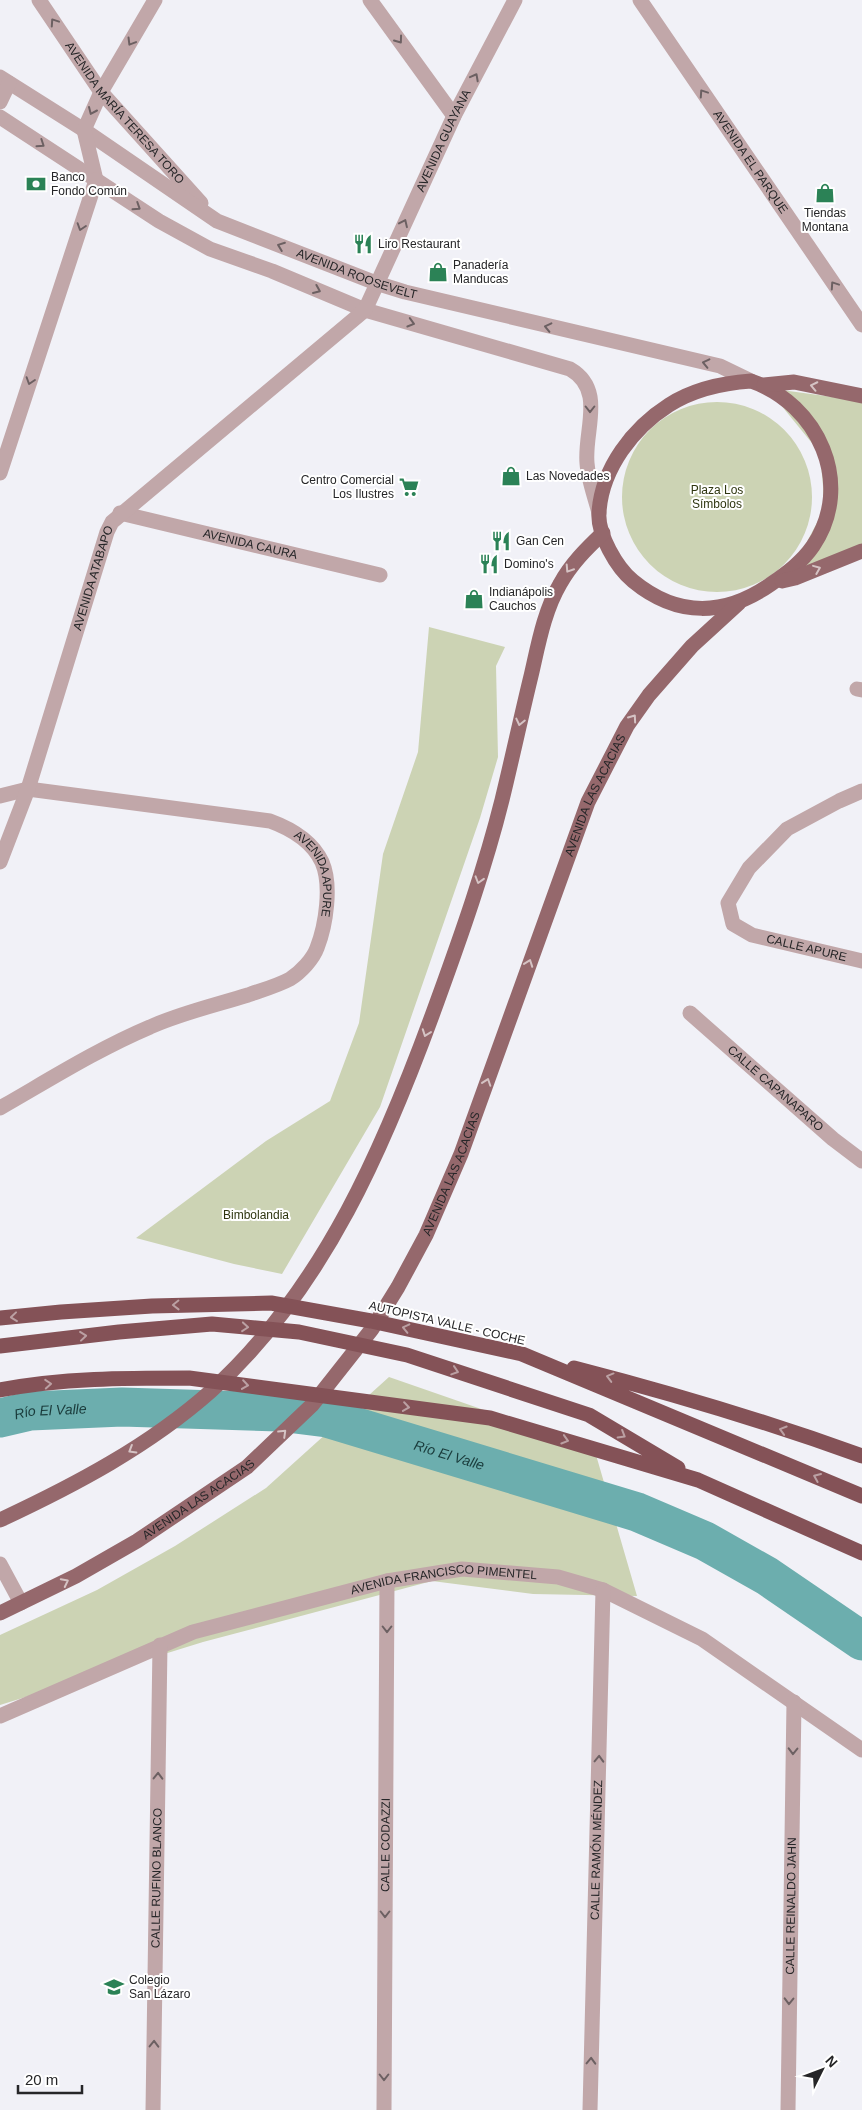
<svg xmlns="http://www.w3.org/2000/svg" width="862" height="2110" font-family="Helvetica,sans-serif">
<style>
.green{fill:#ccd3b4}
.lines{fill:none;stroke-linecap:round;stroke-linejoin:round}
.river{stroke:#6caeae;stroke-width:39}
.minor{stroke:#c1a7a9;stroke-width:15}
.major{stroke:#95686c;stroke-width:15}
.highway{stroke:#845257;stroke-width:15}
.oneway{stroke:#6c6062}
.oneway2{stroke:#d5c3c4}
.oneway3{stroke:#bba0a3}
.labels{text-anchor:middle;stroke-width:4;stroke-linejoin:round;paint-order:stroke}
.street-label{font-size:12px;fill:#262628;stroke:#fff}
.poi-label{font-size:12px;fill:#262628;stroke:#fff;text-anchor:start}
.park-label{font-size:12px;fill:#2f3610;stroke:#fff}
.water-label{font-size:14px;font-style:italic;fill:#193a3a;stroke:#fff}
</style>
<rect width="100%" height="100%" fill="#f1f1f7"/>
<path class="green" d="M767,388L862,401V550L782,580L794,567L823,511V486L820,453Z
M622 497a95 95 0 1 1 190 0a95 95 0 1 1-190 0Z
M429,627L505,647L496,666L498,757L480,818L380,1107L282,1274L234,1264L136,1238L266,1141L330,1101L359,1023L383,854L418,752Z
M389,1377L594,1448L637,1596L533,1594L432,1581L203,1642L0,1705V1635L97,1590L175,1546L266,1488Z"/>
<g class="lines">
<path class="river" id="s1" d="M0,1418L30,1411L122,1407L279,1412L327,1418L637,1512L705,1541L767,1576L862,1641"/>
<g class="minor">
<path id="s2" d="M39,0L101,92L201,203"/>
<path d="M370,0L454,116"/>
<path id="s3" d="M640,0L862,325"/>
<path id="s4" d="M0,77L84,130L217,221L376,283L405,292L720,366L751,381"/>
<path d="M0,102L9,83"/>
<path d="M0,117L159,221L210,249L272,271L365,310L570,369C606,390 584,430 587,463C588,479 595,497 599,513"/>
<path d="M96,180L84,130L101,92L155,0"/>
<path d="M0,473L96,180"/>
<path id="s5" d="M120,513L380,575"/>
<path d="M857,689L862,690"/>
<path id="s6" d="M862,791L839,801L787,829L749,868L728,903L733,924L752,935L862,961"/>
<path id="s7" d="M0,796L28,789L270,821C292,829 312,841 322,862C332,885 326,925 317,948C313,959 301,972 290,979C277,986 262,990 248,995C216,1005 181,1013 150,1027C98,1049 49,1080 0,1108"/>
<path id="s8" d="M0,862L28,789L107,532L112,522L365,310L454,116L515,0"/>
<path id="s9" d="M690,1013L833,1139L862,1161"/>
<path d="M0,1564L21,1603"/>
<path id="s10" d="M0,1716L193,1632L387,1581L462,1569L558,1577L603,1590L702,1639L862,1750"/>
<path id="s11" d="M153,2110L160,1645"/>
<path id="s12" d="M384,2110L387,1581"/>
<path id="s13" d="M590,2110L603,1590"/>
<path id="s14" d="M788,2110L794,1702"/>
</g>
<g class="major">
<path d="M751,381C818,404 855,484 813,546C802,562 787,573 771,584C725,616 678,618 633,581C617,568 597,534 599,512C602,468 633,428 669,405C694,389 722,383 751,381Z"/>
<path d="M764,385L794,382L862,396"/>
<path d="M782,581L795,578L862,551"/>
<path d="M0,1520C75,1485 149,1446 211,1391C325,1288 386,1143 437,1002C461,936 485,868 502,800C512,759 521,717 531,676C538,646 544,611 560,584C571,564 586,549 603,533"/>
<path id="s15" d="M0,1613L76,1576L137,1541L247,1467L312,1405L372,1329L398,1287L426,1235L461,1154L588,802L627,726L649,695L692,646L739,603"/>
</g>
<path class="highway" d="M0,1318L61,1312L152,1306L271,1303L371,1321L522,1354L862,1496
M0,1346L119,1332L212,1324L299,1332L407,1355L589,1415L678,1468
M574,1368C671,1393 768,1422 862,1456
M0,1390C61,1378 127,1378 189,1378L490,1418L698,1480L862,1553"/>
</g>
<defs><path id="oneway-chevron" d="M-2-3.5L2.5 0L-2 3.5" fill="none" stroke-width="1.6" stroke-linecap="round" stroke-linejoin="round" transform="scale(1.25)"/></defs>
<g class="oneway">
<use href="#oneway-chevron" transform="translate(54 22) rotate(-124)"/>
<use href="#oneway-chevron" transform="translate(399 40) rotate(54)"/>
<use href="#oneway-chevron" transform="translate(131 42) rotate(121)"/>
<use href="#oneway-chevron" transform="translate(475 77) rotate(-62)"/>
<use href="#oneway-chevron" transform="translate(703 93) rotate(-124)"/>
<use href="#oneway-chevron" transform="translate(92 111) rotate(114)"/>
<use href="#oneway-chevron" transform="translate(41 144) rotate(34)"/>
<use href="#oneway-chevron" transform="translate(137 207) rotate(33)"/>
<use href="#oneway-chevron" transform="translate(404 223) rotate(-65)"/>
<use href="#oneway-chevron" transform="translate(81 227) rotate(108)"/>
<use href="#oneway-chevron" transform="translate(281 246) rotate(-159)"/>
<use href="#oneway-chevron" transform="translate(834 285) rotate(-124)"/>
<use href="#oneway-chevron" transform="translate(317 290) rotate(23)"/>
<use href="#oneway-chevron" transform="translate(411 323) rotate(16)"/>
<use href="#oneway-chevron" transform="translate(548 327) rotate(-167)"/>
<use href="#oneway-chevron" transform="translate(706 363) rotate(-167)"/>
<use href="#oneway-chevron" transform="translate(30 381) rotate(108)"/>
<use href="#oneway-chevron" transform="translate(590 409) rotate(90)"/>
<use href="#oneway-chevron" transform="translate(387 1629) rotate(90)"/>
<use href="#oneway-chevron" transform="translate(793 1751) rotate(91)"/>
<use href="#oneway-chevron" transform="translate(599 1759) rotate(-88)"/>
<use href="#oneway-chevron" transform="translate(158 1776) rotate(-89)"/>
<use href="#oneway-chevron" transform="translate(385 1914) rotate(90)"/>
<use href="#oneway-chevron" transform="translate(789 2001) rotate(91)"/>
<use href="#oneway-chevron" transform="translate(154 2044) rotate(-89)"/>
<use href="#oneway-chevron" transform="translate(591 2061) rotate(-88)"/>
<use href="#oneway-chevron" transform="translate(384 2077) rotate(90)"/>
</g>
<g class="oneway2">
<use href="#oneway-chevron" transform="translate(814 386) rotate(-168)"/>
<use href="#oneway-chevron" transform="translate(569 569) rotate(123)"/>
<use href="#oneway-chevron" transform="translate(817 569) rotate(-22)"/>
<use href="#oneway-chevron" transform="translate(633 718) rotate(-55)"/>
<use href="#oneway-chevron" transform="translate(520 722) rotate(103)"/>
<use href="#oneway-chevron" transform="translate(479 880) rotate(107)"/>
<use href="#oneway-chevron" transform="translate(529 963) rotate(-70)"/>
<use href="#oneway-chevron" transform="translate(426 1033) rotate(110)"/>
<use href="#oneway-chevron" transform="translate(487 1082) rotate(-71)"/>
<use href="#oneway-chevron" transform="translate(283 1433) rotate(-44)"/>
<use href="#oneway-chevron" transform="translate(132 1450) rotate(149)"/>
<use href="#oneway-chevron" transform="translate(65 1582) rotate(-27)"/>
</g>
<g class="oneway3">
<use href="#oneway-chevron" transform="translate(176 1305) rotate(179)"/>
<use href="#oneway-chevron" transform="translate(14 1317) rotate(174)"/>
<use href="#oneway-chevron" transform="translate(245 1327) rotate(5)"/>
<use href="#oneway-chevron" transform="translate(406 1328) rotate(-167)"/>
<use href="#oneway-chevron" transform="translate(83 1336) rotate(-6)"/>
<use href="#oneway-chevron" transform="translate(455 1371) rotate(18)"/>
<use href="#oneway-chevron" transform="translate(610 1377) rotate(-165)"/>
<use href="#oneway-chevron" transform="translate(48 1384) rotate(-4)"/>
<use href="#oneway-chevron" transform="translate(245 1385) rotate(8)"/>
<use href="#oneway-chevron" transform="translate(406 1407) rotate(8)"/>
<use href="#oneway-chevron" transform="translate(783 1430) rotate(-163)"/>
<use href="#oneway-chevron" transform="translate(622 1435) rotate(31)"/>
<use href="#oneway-chevron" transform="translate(565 1440) rotate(17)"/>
<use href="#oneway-chevron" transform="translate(817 1477) rotate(-157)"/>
</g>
<defs>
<symbol id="bank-bare" viewBox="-9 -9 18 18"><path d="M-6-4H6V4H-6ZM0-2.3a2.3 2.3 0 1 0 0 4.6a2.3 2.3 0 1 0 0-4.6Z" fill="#2b8256" stroke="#fff" stroke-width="2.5" paint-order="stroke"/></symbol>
<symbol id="shop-bare" viewBox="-9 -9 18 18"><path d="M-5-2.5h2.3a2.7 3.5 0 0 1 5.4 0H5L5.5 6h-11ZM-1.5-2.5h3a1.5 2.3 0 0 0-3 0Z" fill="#2b8256" stroke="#fff" stroke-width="2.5" paint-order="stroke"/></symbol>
<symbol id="restaurant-bare" viewBox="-9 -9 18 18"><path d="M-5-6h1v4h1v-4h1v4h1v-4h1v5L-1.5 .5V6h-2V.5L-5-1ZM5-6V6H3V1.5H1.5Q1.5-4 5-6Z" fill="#2b8256" stroke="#fff" stroke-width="2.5" paint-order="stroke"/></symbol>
<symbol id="supermarket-bare" viewBox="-9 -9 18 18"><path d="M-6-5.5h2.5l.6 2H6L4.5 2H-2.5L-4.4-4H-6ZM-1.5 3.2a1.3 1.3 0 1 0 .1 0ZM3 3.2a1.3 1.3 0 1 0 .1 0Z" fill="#2b8256" stroke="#fff" stroke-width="2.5" paint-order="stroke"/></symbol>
<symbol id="school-bare" viewBox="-9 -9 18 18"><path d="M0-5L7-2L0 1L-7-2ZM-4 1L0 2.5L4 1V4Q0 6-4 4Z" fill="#2b8256" stroke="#fff" stroke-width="2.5" paint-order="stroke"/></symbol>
</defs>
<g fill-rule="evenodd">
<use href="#bank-bare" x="22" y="170" width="28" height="28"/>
<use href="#shop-bare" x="811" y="179" width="28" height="28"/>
<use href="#restaurant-bare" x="349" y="230" width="28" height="28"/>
<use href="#shop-bare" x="424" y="258" width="28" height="28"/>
<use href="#shop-bare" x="497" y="462" width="28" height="28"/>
<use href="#supermarket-bare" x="395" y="473" width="28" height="28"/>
<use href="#restaurant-bare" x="487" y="527" width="28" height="28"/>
<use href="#restaurant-bare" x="475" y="550" width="28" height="28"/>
<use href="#shop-bare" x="460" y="585" width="28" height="28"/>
<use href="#school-bare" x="100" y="1973" width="28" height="28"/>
</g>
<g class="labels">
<g class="street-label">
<text dy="4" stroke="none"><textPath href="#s2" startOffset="142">AVENIDA MARÍA TERESA TORO</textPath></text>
<text dy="4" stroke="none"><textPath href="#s8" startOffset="875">AVENIDA GUAYANA</textPath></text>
<text dy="4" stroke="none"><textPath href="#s3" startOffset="196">AVENIDA EL PARQUE</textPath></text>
<text dy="4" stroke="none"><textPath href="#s4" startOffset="410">AVENIDA ROOSEVELT</textPath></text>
<text dy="4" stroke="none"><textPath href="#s5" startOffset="134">AVENIDA CAURA</textPath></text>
<text dy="4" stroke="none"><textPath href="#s8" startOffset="299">AVENIDA ATABAPO</textPath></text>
<text dy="4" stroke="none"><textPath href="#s15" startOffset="1054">AVENIDA LAS ACACIAS</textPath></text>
<text dy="4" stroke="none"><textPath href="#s7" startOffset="349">AVENIDA APURE</textPath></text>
<text dy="4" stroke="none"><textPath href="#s6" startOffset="279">CALLE APURE</textPath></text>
<text dy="4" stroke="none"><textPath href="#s9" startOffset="114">CALLE CAPANAPARO</textPath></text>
<text dy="4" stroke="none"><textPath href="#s15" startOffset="649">AVENIDA LAS ACACIAS</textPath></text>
<text transform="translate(447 1323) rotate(13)" y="4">AUTOPISTA VALLE - COCHE</text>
<text dy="4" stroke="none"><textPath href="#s15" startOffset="229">AVENIDA LAS ACACIAS</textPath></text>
<text dy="4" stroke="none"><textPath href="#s10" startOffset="468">AVENIDA FRANCISCO PIMENTEL</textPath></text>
<text dy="4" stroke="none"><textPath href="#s12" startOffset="265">CALLE CODAZZI</textPath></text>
<text dy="4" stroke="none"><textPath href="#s13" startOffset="260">CALLE RAMÓN MÉNDEZ</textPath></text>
<text dy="4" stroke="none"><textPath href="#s11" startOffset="232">CALLE RUFINO BLANCO</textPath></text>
<text dy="4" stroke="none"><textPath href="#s14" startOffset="204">CALLE REINALDO JAHN</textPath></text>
</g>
<g class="poi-label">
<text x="51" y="181">Banco<tspan x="51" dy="14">Fondo Común</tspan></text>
<text x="825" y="217" text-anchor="middle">Tiendas<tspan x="825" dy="14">Montana</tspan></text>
<text x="378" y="248">Liro Restaurant</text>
<text x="453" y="269">Panadería<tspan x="453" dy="14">Manducas</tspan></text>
<text x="526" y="480">Las Novedades</text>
<text x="394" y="484" text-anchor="end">Centro Comercial<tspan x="394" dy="14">Los Ilustres</tspan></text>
<text x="516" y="545">Gan Cen</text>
<text x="504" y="568">Domino's</text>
<text x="489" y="596">Indianápolis<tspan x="489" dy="14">Cauchos</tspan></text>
<text x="129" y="1984">Colegio<tspan x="129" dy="14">San Lázaro</tspan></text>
</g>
<g class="park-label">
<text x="717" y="494">Plaza Los<tspan x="717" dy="14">Símbolos</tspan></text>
<text x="256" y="1219">Bimbolandia</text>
</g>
<g class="water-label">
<text dy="5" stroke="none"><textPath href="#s1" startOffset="51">Río El Valle</textPath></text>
<text dy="5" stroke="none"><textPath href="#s1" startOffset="456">Río El Valle</textPath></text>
</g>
</g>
<g transform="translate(822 2070) rotate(48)" stroke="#ffffff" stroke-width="4" paint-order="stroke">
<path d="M0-4L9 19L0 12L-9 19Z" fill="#262628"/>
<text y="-8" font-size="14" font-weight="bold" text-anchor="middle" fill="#262628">N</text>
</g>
<path d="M18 2085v8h64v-8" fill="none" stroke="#262628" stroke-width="2.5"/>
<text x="25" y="2085" font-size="15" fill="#262628" stroke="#ffffff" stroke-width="4" paint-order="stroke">20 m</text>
</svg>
